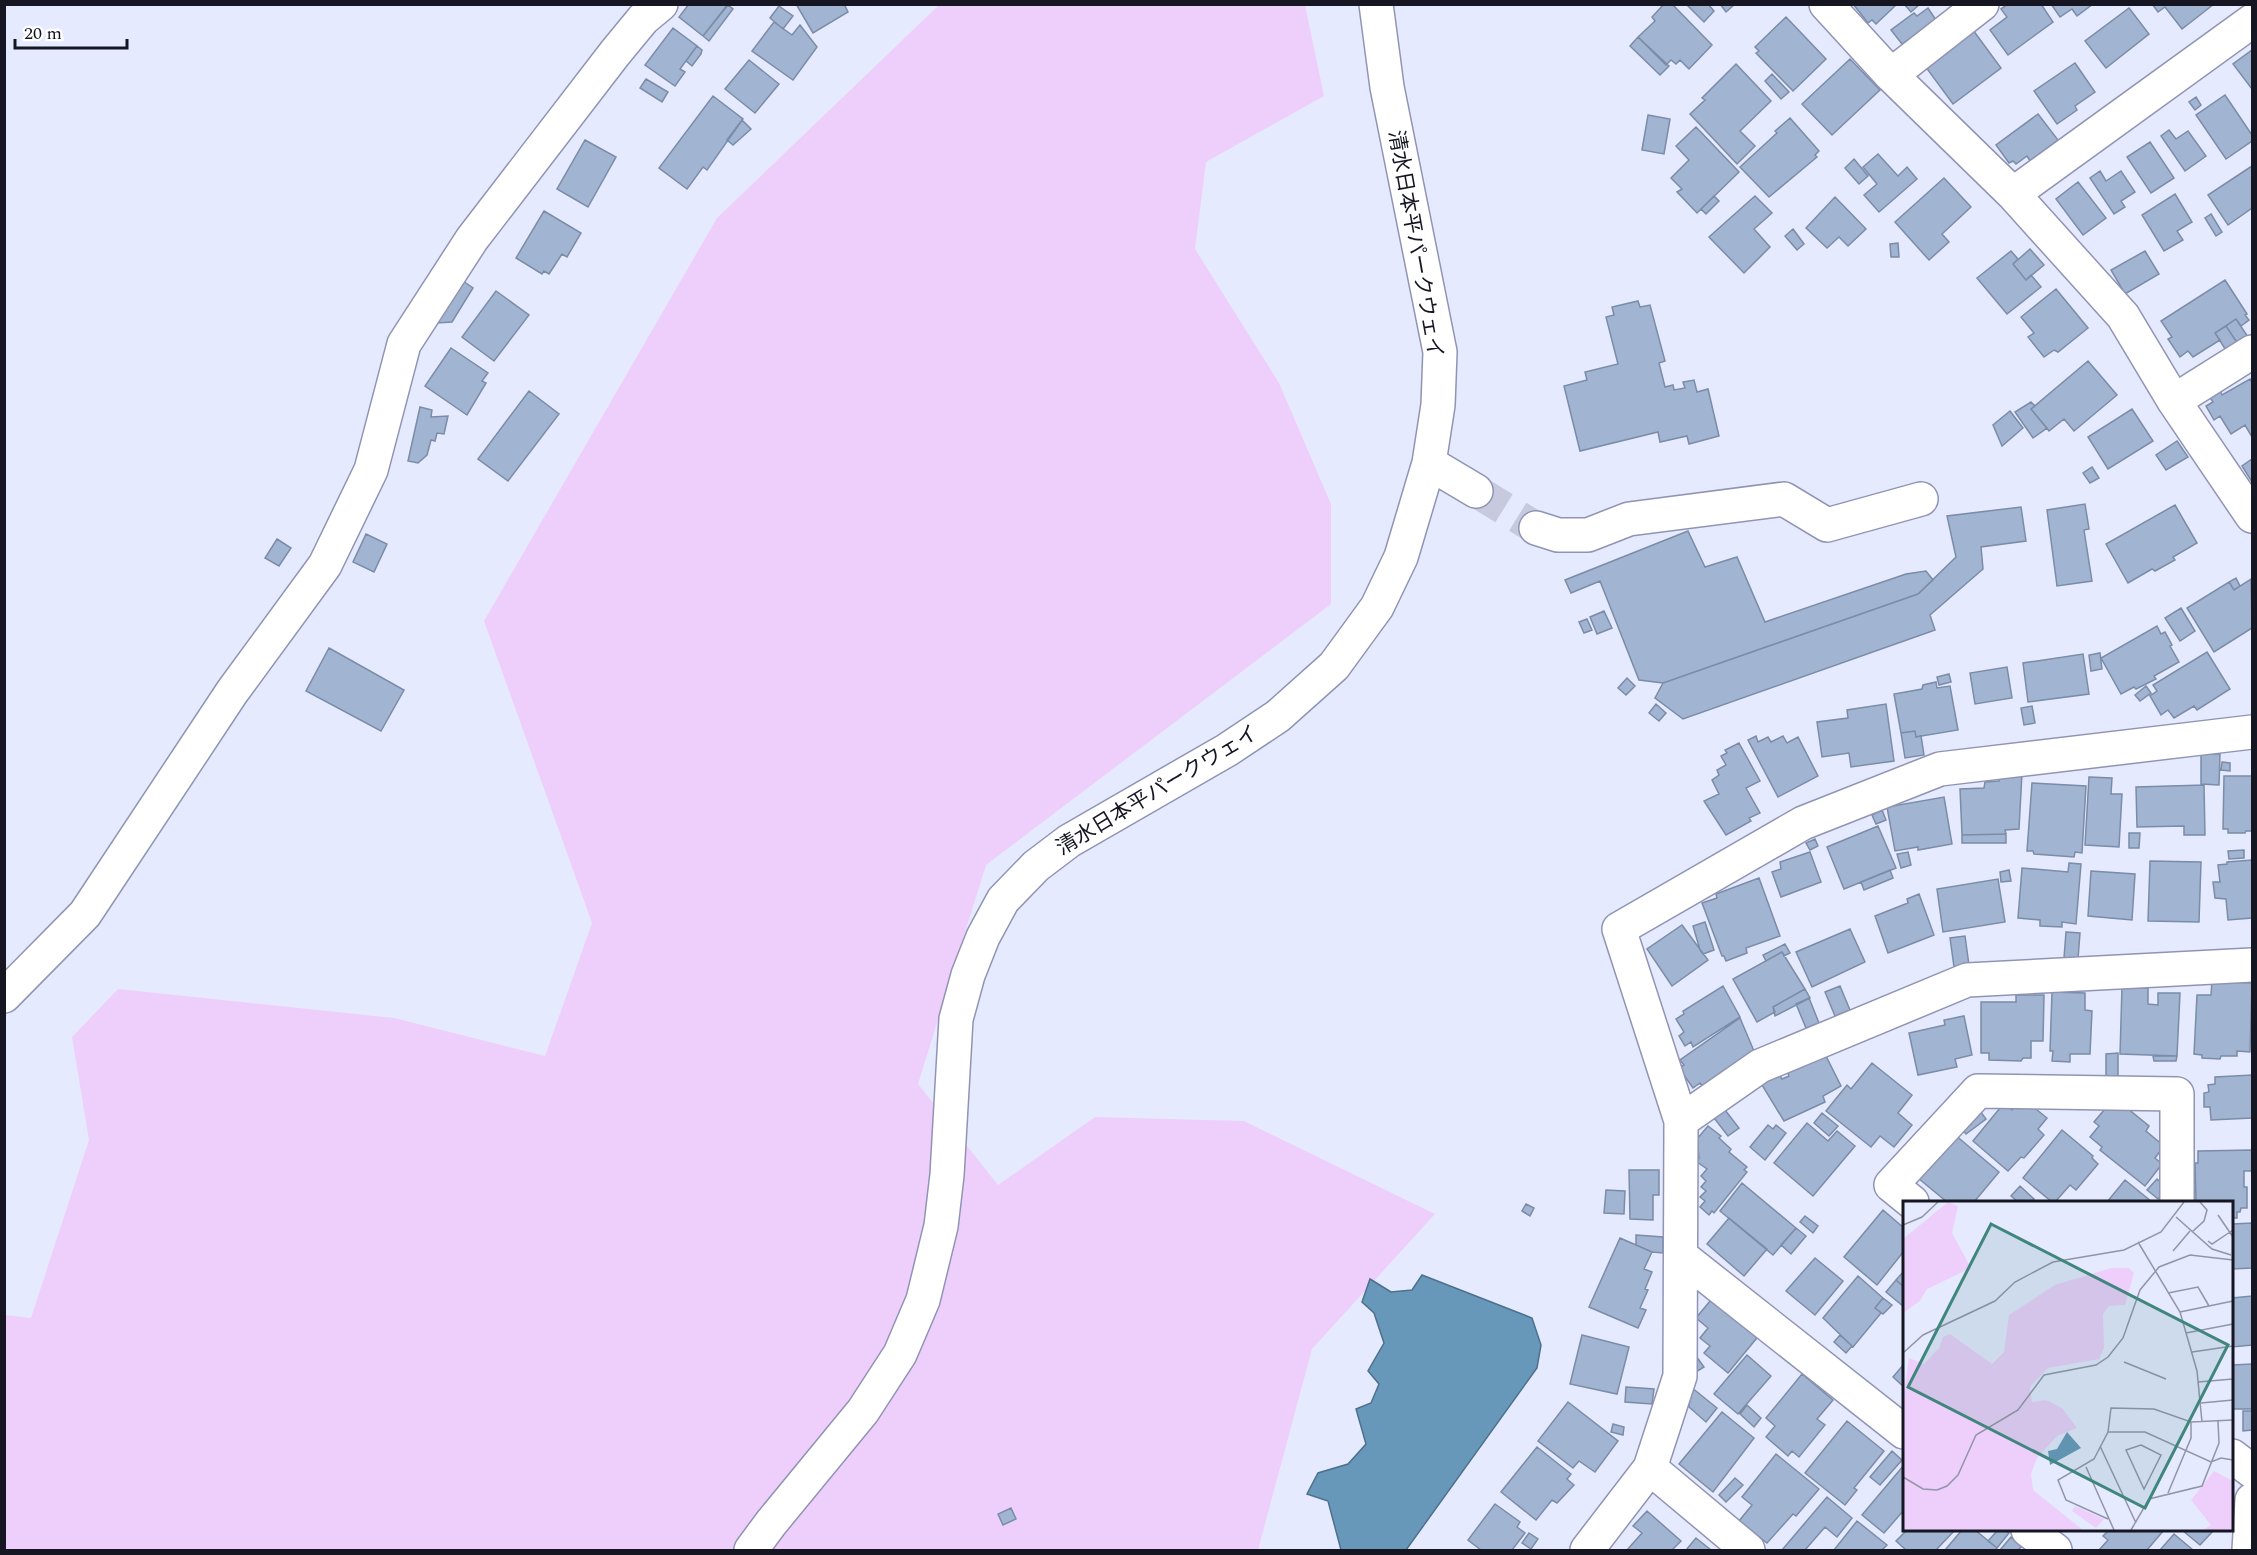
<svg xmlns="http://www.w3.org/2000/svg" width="2257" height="1555" font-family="Spectral,'Noto Sans JP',serif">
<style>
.green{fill:#eecffc}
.water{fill:#6797b9;stroke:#4e708c;stroke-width:1.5}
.building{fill:#a1b4d1;stroke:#7a8ca7;stroke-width:1.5}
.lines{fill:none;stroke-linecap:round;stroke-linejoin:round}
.minor-tunnel{stroke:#c7cade;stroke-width:33;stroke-dasharray:33 16;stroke-linecap:butt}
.minor-casing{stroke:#9094b4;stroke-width:36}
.minor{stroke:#fff;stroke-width:33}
.labels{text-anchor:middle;stroke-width:5;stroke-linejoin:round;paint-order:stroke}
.street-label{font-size:21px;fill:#151622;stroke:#fff}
.inset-road{fill:none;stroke:#9295a7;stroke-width:1.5}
.view{fill:#41867d;fill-opacity:0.15;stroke:#41867d;stroke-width:3}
.inset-edge{fill:none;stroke:#151622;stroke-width:3}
</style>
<rect width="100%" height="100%" fill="#e6eaff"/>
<path class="green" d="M939,5H1305L1324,96L1206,162L1195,249L1279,383L1331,504V604L986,865L918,1084L998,1185L1095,1117L1244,1121L1435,1214L1312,1349L1258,1550H5V1315L31,1318L89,1140L72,1037L118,989L394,1018L545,1056L592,923L484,621L717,218Z"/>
<path class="water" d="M1422,1275L1532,1318L1541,1345L1537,1368L1406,1550H1341L1328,1501L1307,1494L1318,1473L1348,1464L1366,1444L1356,1409L1371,1403L1379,1384L1368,1371L1384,1343L1374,1313L1362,1302L1370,1279L1391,1292L1412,1290Z"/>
<path class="building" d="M689,4H728L703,36L679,17Z
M796,4H844L848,12L813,33Z
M1664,4H1672L1712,45L1689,69L1680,60L1676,64L1671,60L1666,65L1638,37L1655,21L1652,17Z
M1686,4H1708L1714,11L1704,22Z
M1720,4H1735L1726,12Z
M1853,4H1897L1876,24L1872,20L1868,23Z
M1904,4H1920L1911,12Z
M2008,4H2041L2053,22L2008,55L1990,30L2007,17L2001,9Z
M2051,4H2093L2077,16L2072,9L2060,17Z
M2152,4H2214L2182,29L2165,7L2158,12Z
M728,5L733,9L709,41L703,36Z
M779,6L793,16L783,29L770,18Z
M1928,8L1936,20L1902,44L1891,30L1914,13L1917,16Z
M2129,8L2149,34L2106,68L2085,41Z
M1786,17L1826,59L1793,91L1756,53L1759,51L1755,47Z
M774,22L792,35L800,25L817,47L793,80L752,51Z
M673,28L697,46L680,69L685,72L675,86L645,65Z
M1973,30L2001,68L1953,104L1925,66Z
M1638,37L1669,66L1660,75L1630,46Z
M697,46L702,50L701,54L692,66L686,61Z
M2252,50V89L2233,64Z
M1850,59L1880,90L1832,135L1802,104Z
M749,60L779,84L755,113L725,89Z
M2075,63L2095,92L2075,106L2077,110L2057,124L2034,91Z
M1736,64L1771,101L1740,131L1755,146L1737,164L1690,114L1705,100L1702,98Z
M1772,74L1789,92L1781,99L1765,81Z
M646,79L668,92L662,102L640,88Z
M2225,95L2252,135V141L2226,159L2196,115Z
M713,96L743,119L707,170L703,167L687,189L659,168Z
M2196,97L2201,105L2195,110L2189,102Z
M2038,114L2058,140L2030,161L2027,156L2016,164L2013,161L2009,163L1996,145Z
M1648,115L1670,119L1664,154L1642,150Z
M1790,118L1819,151L1815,155L1817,157L1769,197L1740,167L1777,133L1775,131Z
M742,120L751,129L733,145L727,140Z
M1696,127L1739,172L1697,213L1677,192L1682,189L1671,178L1689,160L1676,146Z
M2169,130L2176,139L2188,131L2206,156L2185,171L2161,136Z
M585,140L616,157L588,207L557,189Z
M2150,142L2174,178L2151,193L2127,157Z
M1878,154L1898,176L1907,167L1917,179L1879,212L1864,195L1877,184L1863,167Z
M1854,159L1868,176L1859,184L1845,168Z
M2252,166V208L2228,225L2208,195Z
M2100,171L2106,181L2121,171L2135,192L2121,201L2125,207L2114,214L2090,178Z
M1944,178L1971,207L1942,234L1949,242L1929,260L1895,222Z
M2078,182L2106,218L2083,235L2056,199Z
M2175,194L2192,222L2177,231L2183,240L2164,251L2142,215Z
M1714,196L1719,201L1706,214L1701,209Z
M1755,196L1772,213L1754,229L1770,247L1744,273L1709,237Z
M1835,197L1866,229L1848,246L1839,237L1827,248L1806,228Z
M544,211L581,233L567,257L562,254L549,274L544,271L542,274L516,258Z
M2211,214L2222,232L2216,236L2205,218Z
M1793,229L1804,244L1797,250L1785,236Z
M1898,243L1899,257H1891L1890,244Z
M2030,249L2044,265L2026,280L2013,264Z
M2011,251L2018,259L2013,264L2026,280L2031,275L2041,287L2007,314L1977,278Z
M2145,251L2159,274L2125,294L2111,270Z
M2225,280L2247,314L2245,315L2249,320L2241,326L2236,319L2215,333L2220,340L2193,357L2188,351L2180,357L2168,339L2172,337L2161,321Z
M463,281L473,288L452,322L437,323Z
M2056,289L2088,328L2058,352L2054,350L2044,357L2028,337L2034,333L2021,317Z
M496,291L529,315L494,361L462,337Z
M1638,301L1640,307L1650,305L1665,361L1659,363L1665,387L1673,385L1674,390L1685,388L1683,382L1694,380L1697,392L1708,389L1719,436L1689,444L1687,436L1660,442L1658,432L1580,451L1564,386L1587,380L1585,372L1618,364L1606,317L1614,315L1612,307Z
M2236,319L2248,337L2238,344L2226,326Z
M2226,326L2238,344L2227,352L2215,333Z
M451,348L488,373L482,381L486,383L467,415L425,386Z
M2088,361L2117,395L2074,431L2064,419L2049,431L2031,409Z
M2250,379L2252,383V437L2245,425L2231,434L2220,416L2214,420L2206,406L2213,402L2209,396L2220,390L2222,395Z
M529,391L559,414L508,481L478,459Z
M2031,402L2035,406L2031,409L2047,428L2033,438L2015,412Z
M420,407L432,410L431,417L448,416L444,434L437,433L435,441L431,440L427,455L418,463L408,461Z
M2132,409L2153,441L2108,469L2088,437Z
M2010,411L2023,428L2002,446L1993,425Z
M2177,441L2188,457L2166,470L2156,455Z
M2252,459V482L2242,466Z
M2092,467L2099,478L2090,483L2083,473Z
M2085,504L2089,529L2084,530L2092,581L2057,586L2047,510Z
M2175,505L2197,543L2173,557L2175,560L2155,571L2152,569L2128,583L2106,544Z
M2021,507L2026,541L1981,547L1983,569L1930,615L1935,630L1683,719L1655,698L1663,683L1918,594L1956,557L1947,516Z
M1688,531L1705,567L1737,557L1765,622L1906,574L1926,571L1933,580L1918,594L1663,683L1639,680L1600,581L1571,593L1565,580Z
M366,534L387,544L374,572L353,562Z
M277,539L291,548L279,566L265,558Z
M2236,578L2240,586L2234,590L2229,582Z
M2251,579L2252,628L2214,652L2187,608L2229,582L2234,590Z
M2181,608L2195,631L2180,641L2165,618Z
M1604,611L1612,628L1597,634L1590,617Z
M1587,619L1592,630L1584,633L1579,622Z
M2157,626L2161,634L2165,632L2172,645L2170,646L2179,662L2154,676L2156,679L2136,689L2134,687L2121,694L2101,658Z
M329,648L404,690L381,731L306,691Z
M2207,652L2230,689L2197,710L2194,706L2174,718L2168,710L2161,715L2150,696L2157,691L2153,685Z
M2100,653L2102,669L2091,671L2089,655Z
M2083,654L2089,694L2028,702L2023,663Z
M2007,667L2012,698L1975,704L1970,673Z
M1949,674L1951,682L1939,685L1937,677Z
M1627,678L1635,686L1626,695L1618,688Z
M1936,682L1937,688L1950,686L1958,730L1916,737L1915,731L1901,733L1894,694L1922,689L1923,685Z
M2146,686L2151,693L2140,701L2135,695Z
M1656,704L1666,713L1659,721L1649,713Z
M1886,704L1894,761L1851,767L1849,753L1822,757L1817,722L1848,718L1847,710Z
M2032,706L2035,723L2024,725L2021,708Z
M1915,731L1916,737L1921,736L1924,755L1905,758L1901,733Z
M1756,736L1758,742L1768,737L1771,742L1783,736L1787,743L1798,737L1818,776L1778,797L1748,740Z
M1739,743L1760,781L1746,788L1760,813L1749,818L1751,821L1726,835L1704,801L1719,794L1712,780L1719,775L1717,770L1726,765L1721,756L1727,753L1725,750Z
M2201,754H2220L2219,785L2201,784Z
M2222,762L2230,763V771L2221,770Z
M2022,773L2019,829L2005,830L2006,834L1962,835L1960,789L1984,788L1985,782L1999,781L2000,775Z
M2224,776H2252V831H2246L2245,833H2228V829H2223Z
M2089,777L2112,778L2111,794H2122L2119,847L2085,845Z
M2032,783L2086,786L2082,853L2075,852L2074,857L2034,854L2033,851H2027Z
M2204,785L2205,835H2184V826L2137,827L2136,787Z
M1944,797L1952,844L1918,850V847L1895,851L1887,807Z
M1882,810L1886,820L1876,824L1872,815Z
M1878,826L1896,868L1844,889L1827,847Z
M2129,833H2140L2139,848H2129Z
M2006,834V843H1962V835Z
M1815,839L1818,846L1810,850L1806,843Z
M2244,850V858L2229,859L2228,851Z
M1810,852L1821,882L1781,897L1772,872L1781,869L1780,862Z
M1908,852L1911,865L1901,868L1897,854Z
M2252,860V918L2228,920L2226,899L2215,898L2213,882H2220L2218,865L2227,864V862Z
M2150,861L2201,862L2199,922L2148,921Z
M2069,863L2081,864L2076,924L2062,922V927L2040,926V920L2018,918L2022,868L2068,872Z
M1890,870L1893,878L1864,890L1861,882Z
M2009,870L2011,881L2001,882L2000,872Z
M2091,871L2135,874L2132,920L2088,916Z
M1759,878L1780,936L1746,948L1747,953L1726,961L1724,956H1722L1702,903L1717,898L1716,894Z
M1998,879L2005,922L1943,932L1937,889Z
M1919,894L1934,935L1888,953L1875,916L1908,903L1907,899Z
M1705,922L1714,950L1703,954L1700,950L1693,926Z
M1682,925L1708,960L1672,986L1647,949Z
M1850,929L1865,962L1812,987L1796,952Z
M2066,932L2080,933L2078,959L2064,958Z
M1965,936L1969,965L1954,967L1950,938Z
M1785,944L1790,953L1784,956L1782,952L1766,961L1763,955Z
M1782,952L1805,989L1773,1007L1775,1012L1757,1022L1733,979Z
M2212,981L2252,983L2250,1052L2237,1051V1056H2221L2220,1059L2202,1058V1055L2194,1054L2197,995H2211Z
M1723,986L1740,1017L1693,1047L1691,1042L1685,1046L1679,1036L1684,1032L1676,1019L1684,1014L1683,1011Z
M1840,986L1850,1010L1835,1016L1825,992Z
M2122,987L2148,988V1004L2158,1005V993H2180L2177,1056L2120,1054Z
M1805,989L1810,998L1775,1016L1773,1007Z
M2052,992L2085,993V1010L2092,1011L2090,1054H2070V1062L2052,1061L2053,1051H2050Z
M2016,995H2044L2043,1041H2031V1058H2023L2021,1061L1989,1060V1053H1981V1002H2016Z
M1809,998L1819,1023L1806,1028L1796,1004Z
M1964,1016L1972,1055L1955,1059L1957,1067L1918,1075L1909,1033L1945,1025L1944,1020Z
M1740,1018L1754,1051L1731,1072L1728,1068L1702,1086L1700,1083L1693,1088L1679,1068L1684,1065L1680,1060Z
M2118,1053V1077H2106V1054Z
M1825,1054L1841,1086L1823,1096L1825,1102L1784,1121L1762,1085L1761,1080L1777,1071L1782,1079L1789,1076L1786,1070Z
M2153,1056H2177L2176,1061H2154Z
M1872,1063L1912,1095L1898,1113L1912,1125L1894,1147L1880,1136L1871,1147L1826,1111L1847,1085L1851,1089Z
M2252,1075V1118L2211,1120L2210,1107H2204V1093L2209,1092L2208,1085L2215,1084V1077Z
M2020,1100L2026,1101L2047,1118L2038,1129L2044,1135L2024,1158L2021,1157L2008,1171L1973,1141L2004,1103L2012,1110Z
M2110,1103L2122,1104L2149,1126L2146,1131L2164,1146L2155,1158L2162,1164L2145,1186L2100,1150L2102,1147L2090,1137L2099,1126L2094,1122Z
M1725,1110L1739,1128L1728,1136L1714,1118Z
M1980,1111L1986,1119L1966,1134L1960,1126Z
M1822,1113L1838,1126L1829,1136L1814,1123Z
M1807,1123L1828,1141L1837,1131L1855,1146L1813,1196L1774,1163Z
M1768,1125L1773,1129L1776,1125L1786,1133L1765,1160L1750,1147Z
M1708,1126L1721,1136L1719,1138L1731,1149L1729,1152L1747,1167L1744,1170L1747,1172L1714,1213L1712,1211L1709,1215L1700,1207L1705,1201L1700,1197L1706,1191L1701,1187L1706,1181L1701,1176L1707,1169L1697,1162L1699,1158L1697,1139Z
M2062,1130L2093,1156L2092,1158L2098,1164L2076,1190L2070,1185L2055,1202H2052L2023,1178Z
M1954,1134L1999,1172L1974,1202H1947L1918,1178Z
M2252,1150V1171H2244V1187H2247V1208H2241L2240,1212H2237V1218H2232V1202H2196L2195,1163H2198V1151Z
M1629,1170H1659V1195H1653V1220L1630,1219Z
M2157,1179L2167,1188L2158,1199L2147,1190Z
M2125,1180L2152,1202H2107Z
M1742,1183L1796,1228L1773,1255L1720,1211Z
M2020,1186L2034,1199L2031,1202H2018L2011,1196Z
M1606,1190L1625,1191L1624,1214L1604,1213Z
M1526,1204L1534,1208L1530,1216L1522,1211Z
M1883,1210L1904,1228V1251L1877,1285L1844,1257Z
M1805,1216L1818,1226L1813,1233L1800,1222Z
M1729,1218L1767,1249L1744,1276L1707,1244Z
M2252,1223V1268L2232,1269V1224Z
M1796,1228L1806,1236L1791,1254L1781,1245Z
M1636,1235L1663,1237V1253L1652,1252L1636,1245Z
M1620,1238L1652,1252L1644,1269L1652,1272L1645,1289L1648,1290L1640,1308L1646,1310L1638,1328L1589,1307Z
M1815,1258L1843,1281L1815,1315L1786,1291Z
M1904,1271V1287L1896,1280Z
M1858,1276L1883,1298L1875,1308L1881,1313L1853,1347L1823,1318Z
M1896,1280L1904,1287V1307L1886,1292Z
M1715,1295L1761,1333L1728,1373L1704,1353L1710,1346L1700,1338L1708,1328L1696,1318Z
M2252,1296V1345L2232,1347V1298Z
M1883,1298L1892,1305L1883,1314L1875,1308Z
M1582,1335L1629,1347L1617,1394L1570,1384Z
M1840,1335L1852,1346L1846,1353L1834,1342Z
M1747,1355L1771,1376L1738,1414L1714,1394Z
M1696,1356L1704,1367L1696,1372Z
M1904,1364V1387L1893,1377Z
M2252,1364V1409H2232V1365Z
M1802,1374L1833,1400L1817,1419L1825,1425L1799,1457L1792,1451L1788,1456L1766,1437L1775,1426L1766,1418Z
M1626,1387L1654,1389L1652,1404L1625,1402Z
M1691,1387L1717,1408L1706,1422L1689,1407Z
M1568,1402L1618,1441L1595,1472L1579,1461L1573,1468L1538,1441Z
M1747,1405L1761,1418L1754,1427L1740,1414Z
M2243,1411H2252V1430L2243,1431Z
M1722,1412L1754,1438L1713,1492L1679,1464Z
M1847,1421L1884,1451L1854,1488L1857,1490L1845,1505L1805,1473Z
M1613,1424L1624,1427L1623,1435L1611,1432Z
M1537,1447L1571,1474L1567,1479L1574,1485L1557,1503L1552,1500L1536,1520L1501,1492Z
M1892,1451L1902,1460L1880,1485L1870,1477Z
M1776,1454L1819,1489L1796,1516L1793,1514L1767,1543L1739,1521L1752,1505L1742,1497Z
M1904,1465V1510L1884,1533L1862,1515Z
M1735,1478L1743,1485L1726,1502L1719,1495Z
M1827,1497L1852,1518L1837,1537L1825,1527L1805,1550H1782Z
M1495,1504L1520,1522L1517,1527L1525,1533L1512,1550H1481L1468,1540Z
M1011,1508L1016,1519L1003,1525L998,1514Z
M1647,1511L1681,1541L1672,1550H1627L1642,1533L1633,1526Z
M1857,1521L1887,1545L1882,1550H1834Z
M1907,1530H1955L1936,1550H1906L1896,1541Z
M1962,1530H1975L1997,1548L1995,1550H1945Z
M1998,1530H2004L2009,1533L1997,1548L1988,1541Z
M2109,1530H2164L2147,1550H2099L2108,1540L2103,1536Z
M2182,1530H2214L2200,1545Z
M1529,1533L1538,1539L1531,1549L1522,1543Z
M2174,1534L2193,1550H2160Z
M2011,1537L2022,1546L2018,1550H2000Z
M1696,1538L1711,1550H1686Z"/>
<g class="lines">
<path class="minor-tunnel" d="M1476,491L1536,528"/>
<defs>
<path id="minor" d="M1826,4L1891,75L2013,194L2123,316L2174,401L2252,516
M1891,75L1982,4
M2013,194L2252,21
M2174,401L2252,352
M1429,463L1476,491
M1536,528L1558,535H1588L1629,519L1784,499L1827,525L1921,499
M4,996L85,914L232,692L325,565L371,470L404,344L472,239L615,53L643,19L661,4
M1681,1121L1760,1066L1967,980L2252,965
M1912,1202L1891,1185L1978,1091L2177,1094V1202
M1681,1256L1904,1432
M2232,1456L2252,1471
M1650,1468L1748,1550
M2028,1530L2055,1550
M751,1550L771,1523L863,1411L900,1354L923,1300L941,1226L947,1175L956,1019L968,975L983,937L1003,900L1036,866L1069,841L1227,750L1278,716L1334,666L1377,607L1401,557L1429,463L1438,405L1440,352L1387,87L1376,4
M1587,1550L1650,1468L1680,1376L1681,1121L1619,929L1803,823L1940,769L2252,732
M2249,1550L2252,1500"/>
</defs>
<use href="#minor" class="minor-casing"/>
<use href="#minor" class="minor"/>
</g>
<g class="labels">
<g class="street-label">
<text transform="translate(1416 244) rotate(80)" y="7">清水日本平パークウェイ</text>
<text transform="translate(1157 790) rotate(-31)" y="7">清水日本平パークウェイ</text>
</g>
</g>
<g transform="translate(1903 1201)">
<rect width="330" height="330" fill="#e6eaff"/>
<path d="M45,1L55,5L49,32L68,67L24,88L17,100L0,112V38ZM208,67H226L231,72L222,104L206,105L200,113L201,147L196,158L145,167L127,186L129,201L143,199L159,207L174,227L154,235L134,257L128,273L130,289L180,329H0V197L6,157L21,163L36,147L40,136L47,133L89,163L101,151L106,114L152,84ZM311,270L330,280V329H300L308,324L288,299ZM172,305L201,318L193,327L169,310Z" fill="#eecffc"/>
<path d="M164,231L178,247L147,264L145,250L154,248Z" fill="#6797b9"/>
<path class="inset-road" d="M315,14L330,36M273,16L309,48L328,54M0,24L19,16L35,1M289,31L301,20L304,9L297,1M305,40L309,43L330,29M235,41L277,111L294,170L299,221M270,50L287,30M265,92L295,86L306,105M277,111L330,100M283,132L330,123M289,151L330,145M0,152L20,134L92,100L112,81L150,61L221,49L258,31L281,1M221,161L263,178M295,181L330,178M298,202L330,199M205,231H242L308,261L318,257L330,259M238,244L258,254L241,288L223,249ZM197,245L233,322M183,266L211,329M0,276L20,288L34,289L44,285L55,274L73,234L115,209L141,174L193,164L205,156L220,137L237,89L256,66L287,54L330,59M265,292L288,237V221M205,318L163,299L155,279L191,258L205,231L208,207L251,208L288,221L330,219M228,329L246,298L299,285L316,242L315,220"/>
<path class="view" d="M88,23L325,144L242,307L5,186Z"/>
<rect width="330" height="330" class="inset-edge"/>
</g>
<rect width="2257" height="1555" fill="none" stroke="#151622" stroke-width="12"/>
<path d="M15 39v9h112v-9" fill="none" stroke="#151622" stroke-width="3"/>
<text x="24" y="39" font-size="18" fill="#151622" stroke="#ffffff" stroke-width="4.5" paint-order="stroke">20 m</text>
</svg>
